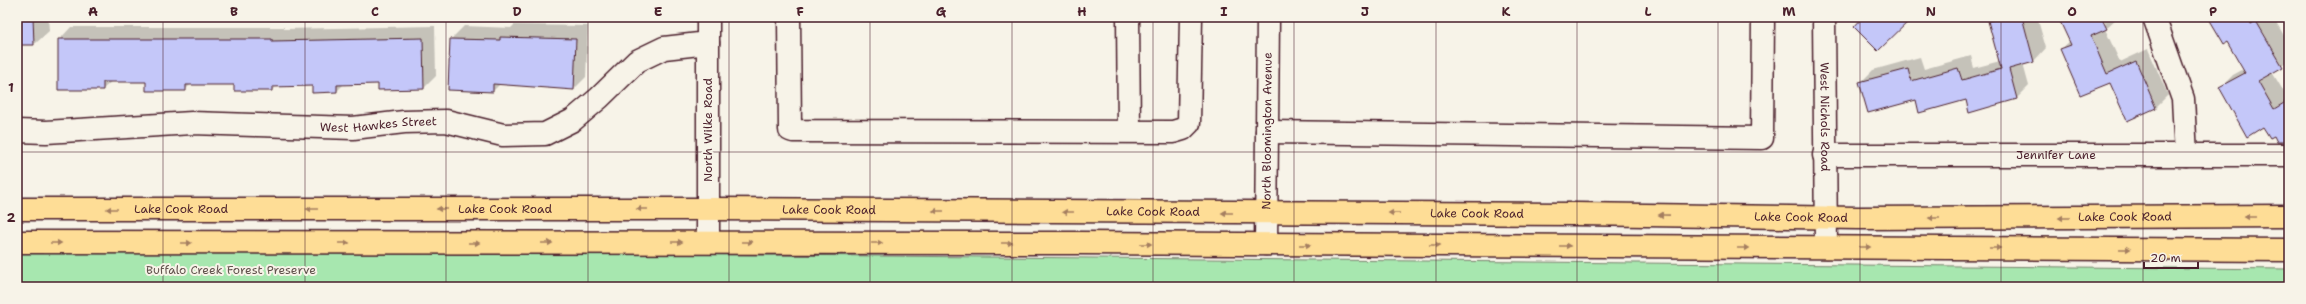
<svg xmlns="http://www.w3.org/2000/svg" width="2306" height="304" font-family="'Shantell Sans',sans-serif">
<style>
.green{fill:#a7e7af;stroke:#78836d}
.shadow{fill:#0003}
.building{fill:#c4c7f9;stroke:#4a1f2b}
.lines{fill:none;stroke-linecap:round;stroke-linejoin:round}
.minor-casing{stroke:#4a1f2b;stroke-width:25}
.major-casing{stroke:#4a1f2b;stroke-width:25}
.minor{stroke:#f7f3e8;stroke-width:22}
.major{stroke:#fedd96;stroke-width:22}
.oneway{fill:#a47e60}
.grid{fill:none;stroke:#4a1f2b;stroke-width:1;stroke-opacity:0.55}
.labels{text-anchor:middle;stroke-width:4;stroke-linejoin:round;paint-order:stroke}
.street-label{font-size:12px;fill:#4a1f2b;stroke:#f7f3e8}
.park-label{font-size:12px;fill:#61514c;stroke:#f7f3e8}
.neatline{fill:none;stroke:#4a1f2b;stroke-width:1.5}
.grid-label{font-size:13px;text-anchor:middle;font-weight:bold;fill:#4a1f2b}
</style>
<rect width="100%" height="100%" fill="#f7f3e8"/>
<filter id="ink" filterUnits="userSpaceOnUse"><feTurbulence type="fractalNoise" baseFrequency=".025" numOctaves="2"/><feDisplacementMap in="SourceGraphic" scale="8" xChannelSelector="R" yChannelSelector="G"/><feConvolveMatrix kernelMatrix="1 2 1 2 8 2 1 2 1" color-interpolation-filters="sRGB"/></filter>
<g filter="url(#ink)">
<path class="green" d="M17,253L661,254L2289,269V287H17Z"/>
<path class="shadow" d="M17,17H48L49,31L36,43L17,44Z
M1994,17H2037L2046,48L2034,61L2023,64L2029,86L2017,98L1916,99L1860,83L1873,70L1920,57L1924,69L1971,56L1974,68L2000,61L1989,22Z
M2059,17H2100L2103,24H2106L2102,17H2118L2105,29L2120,62L2148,49L2168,95L2156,107L2127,120L2110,81L2061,49L2070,41Z
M2210,17H2273L2289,44V60L2272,72L2287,97L2289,96V142L2274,135L2220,88L2233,75L2244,69L2228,41Z
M514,25L588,26L586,77L574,89L500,84L493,91L450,90L451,39L464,26L511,28Z
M435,26L436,76L424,88L379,83L344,84L337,91L313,92V85H277L272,90L235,84H191L185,90L147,81H112L103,89L59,40L71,27H284V29Z"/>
<path class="building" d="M17,17H33L34,45H17Z
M1863,17H1913L1878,51L1854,27Z
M2004,17H2022L2034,62L2009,69L2017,99L1969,113L1966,100L1919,113L1916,100L1868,113L1859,82L1908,69L1911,81L1958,68L1962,80L2001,69L1988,21Z
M2058,17H2101L2107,29L2091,36L2107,74L2136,61L2156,108L2127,121L2110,83L2080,95L2060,49L2071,45Z
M2208,17H2247L2251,24L2256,21L2283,67L2258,81L2274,109L2289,100V142H2277L2274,136L2270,138L2263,127L2247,137L2219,87L2245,73L2227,42L2224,44Z
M500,37L576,39L574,90L493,84V92L448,90L450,39L500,40Z
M423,38L424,89L378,90V84L337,85V92L312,93V86L272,87V91H234V85H186V91H146V82H103V90H58V39H272V41Z"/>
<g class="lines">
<defs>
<g id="minor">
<path d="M789,17L790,130L793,131L1173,132L1183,129L1189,123L1191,17"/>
<path d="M1128,17L1129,131"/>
<path id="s1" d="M1824,17L1826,247"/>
<path d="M2154,17L2183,99L2186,155"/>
<path id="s2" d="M17,131L46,132L192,123L353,128L404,122L446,121L503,135L545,134L573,120L599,98L637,61L664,48L708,43"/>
<path d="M1267,132L1762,138L1763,17"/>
<path id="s3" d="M1824,155H2289"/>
<path d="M708,242V17"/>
<path id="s4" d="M1266,244L1268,17"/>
</g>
<g id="major">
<path id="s5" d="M17,209H709L1577,214L1858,218L2289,216"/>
<path d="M17,242L1081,243L2289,250"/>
</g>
</defs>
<use href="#minor" class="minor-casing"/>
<use href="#major" class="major-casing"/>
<use href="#minor" class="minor"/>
<use href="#major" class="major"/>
</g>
<defs><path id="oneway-solid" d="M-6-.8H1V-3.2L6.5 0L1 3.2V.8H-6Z"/></defs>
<g class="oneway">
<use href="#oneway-solid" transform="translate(112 209) rotate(-180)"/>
<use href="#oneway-solid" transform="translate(312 209) rotate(180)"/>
<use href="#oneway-solid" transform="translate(442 209) rotate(180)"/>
<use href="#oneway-solid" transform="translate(642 209) rotate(180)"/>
<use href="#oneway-solid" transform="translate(938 211) rotate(-180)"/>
<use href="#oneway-solid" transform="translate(1068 212) rotate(-180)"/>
<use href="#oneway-solid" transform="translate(1227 213) rotate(-180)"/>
<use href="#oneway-solid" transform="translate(1394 213) rotate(-180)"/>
<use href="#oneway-solid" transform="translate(1664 215) rotate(-179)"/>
<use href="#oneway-solid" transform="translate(2250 217) rotate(180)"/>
<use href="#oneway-solid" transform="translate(1934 218) rotate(180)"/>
<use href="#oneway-solid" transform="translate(2064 218) rotate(180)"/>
<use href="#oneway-solid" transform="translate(677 242)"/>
<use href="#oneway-solid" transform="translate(747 242)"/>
<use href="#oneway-solid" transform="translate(56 243)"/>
<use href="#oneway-solid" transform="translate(186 243)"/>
<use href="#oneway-solid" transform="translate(344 243)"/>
<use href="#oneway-solid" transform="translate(474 243)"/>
<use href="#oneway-solid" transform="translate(547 243)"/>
<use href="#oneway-solid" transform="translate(877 243)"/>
<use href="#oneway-solid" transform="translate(1007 243)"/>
<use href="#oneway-solid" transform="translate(1146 244)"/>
<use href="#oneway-solid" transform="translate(1305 245)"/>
<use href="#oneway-solid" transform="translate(1435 245)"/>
<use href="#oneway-solid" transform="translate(1565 246)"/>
<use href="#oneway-solid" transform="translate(1865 247)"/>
<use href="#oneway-solid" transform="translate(1743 248)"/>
<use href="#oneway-solid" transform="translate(1995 248)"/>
<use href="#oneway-solid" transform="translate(2125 249)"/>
</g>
</g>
<path class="grid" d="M163,17V287M305,17V287M446,17V287M588,17V287M729,17V287M870,17V287M1012,17V287M1153,17V287M1294,17V287M1436,17V287M1577,17V287M1718,17V287M1860,17V287M2001,17V287M2143,17V287M17,152H2289"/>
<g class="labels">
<g class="street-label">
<text dy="4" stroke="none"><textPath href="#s1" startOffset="100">West Nichols Road</textPath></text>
<text dy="4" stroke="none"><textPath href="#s2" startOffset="362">West Hawkes Street</textPath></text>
<text transform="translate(708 130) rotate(-90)" y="4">North Wilke Road</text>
<text dy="4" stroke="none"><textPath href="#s4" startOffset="113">North Bloomington Avenue</textPath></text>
<text dy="4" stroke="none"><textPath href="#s3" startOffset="232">Jennifer Lane</textPath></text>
<text dy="4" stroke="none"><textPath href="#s5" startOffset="164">Lake Cook Road</textPath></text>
<text dy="4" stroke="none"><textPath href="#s5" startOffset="488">Lake Cook Road</textPath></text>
<text dy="4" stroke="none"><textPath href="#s5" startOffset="812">Lake Cook Road</textPath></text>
<text dy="4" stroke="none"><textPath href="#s5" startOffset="1136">Lake Cook Road</textPath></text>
<text dy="4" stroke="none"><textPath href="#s5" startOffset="1460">Lake Cook Road</textPath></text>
<text dy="4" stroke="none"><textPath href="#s5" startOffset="1784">Lake Cook Road</textPath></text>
<text dy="4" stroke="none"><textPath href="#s5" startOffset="2108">Lake Cook Road</textPath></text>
</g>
<g class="park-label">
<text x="231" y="274">Buffalo Creek Forest Preserve</text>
</g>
</g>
<rect width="2306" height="304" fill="none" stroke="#f7f3e8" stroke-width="44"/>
<path d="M2144 262v6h54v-6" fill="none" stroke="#4a1f2b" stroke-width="2"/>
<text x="2150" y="262" font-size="12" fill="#4a1f2b" stroke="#f7f3e8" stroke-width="3" paint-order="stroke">20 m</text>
<rect x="22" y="22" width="2262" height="260" class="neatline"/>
<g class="grid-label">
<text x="93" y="16">A</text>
<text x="234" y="16">B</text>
<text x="375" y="16">C</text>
<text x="517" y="16">D</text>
<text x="658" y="16">E</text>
<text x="800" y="16">F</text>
<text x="941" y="16">G</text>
<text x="1082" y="16">H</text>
<text x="1224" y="16">I</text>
<text x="1365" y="16">J</text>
<text x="1506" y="16">K</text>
<text x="1648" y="16">L</text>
<text x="1789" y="16">M</text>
<text x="1931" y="16">N</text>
<text x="2072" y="16">O</text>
<text x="2213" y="16">P</text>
<text x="11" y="92">1</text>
<text x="11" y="222">2</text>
</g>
</svg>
